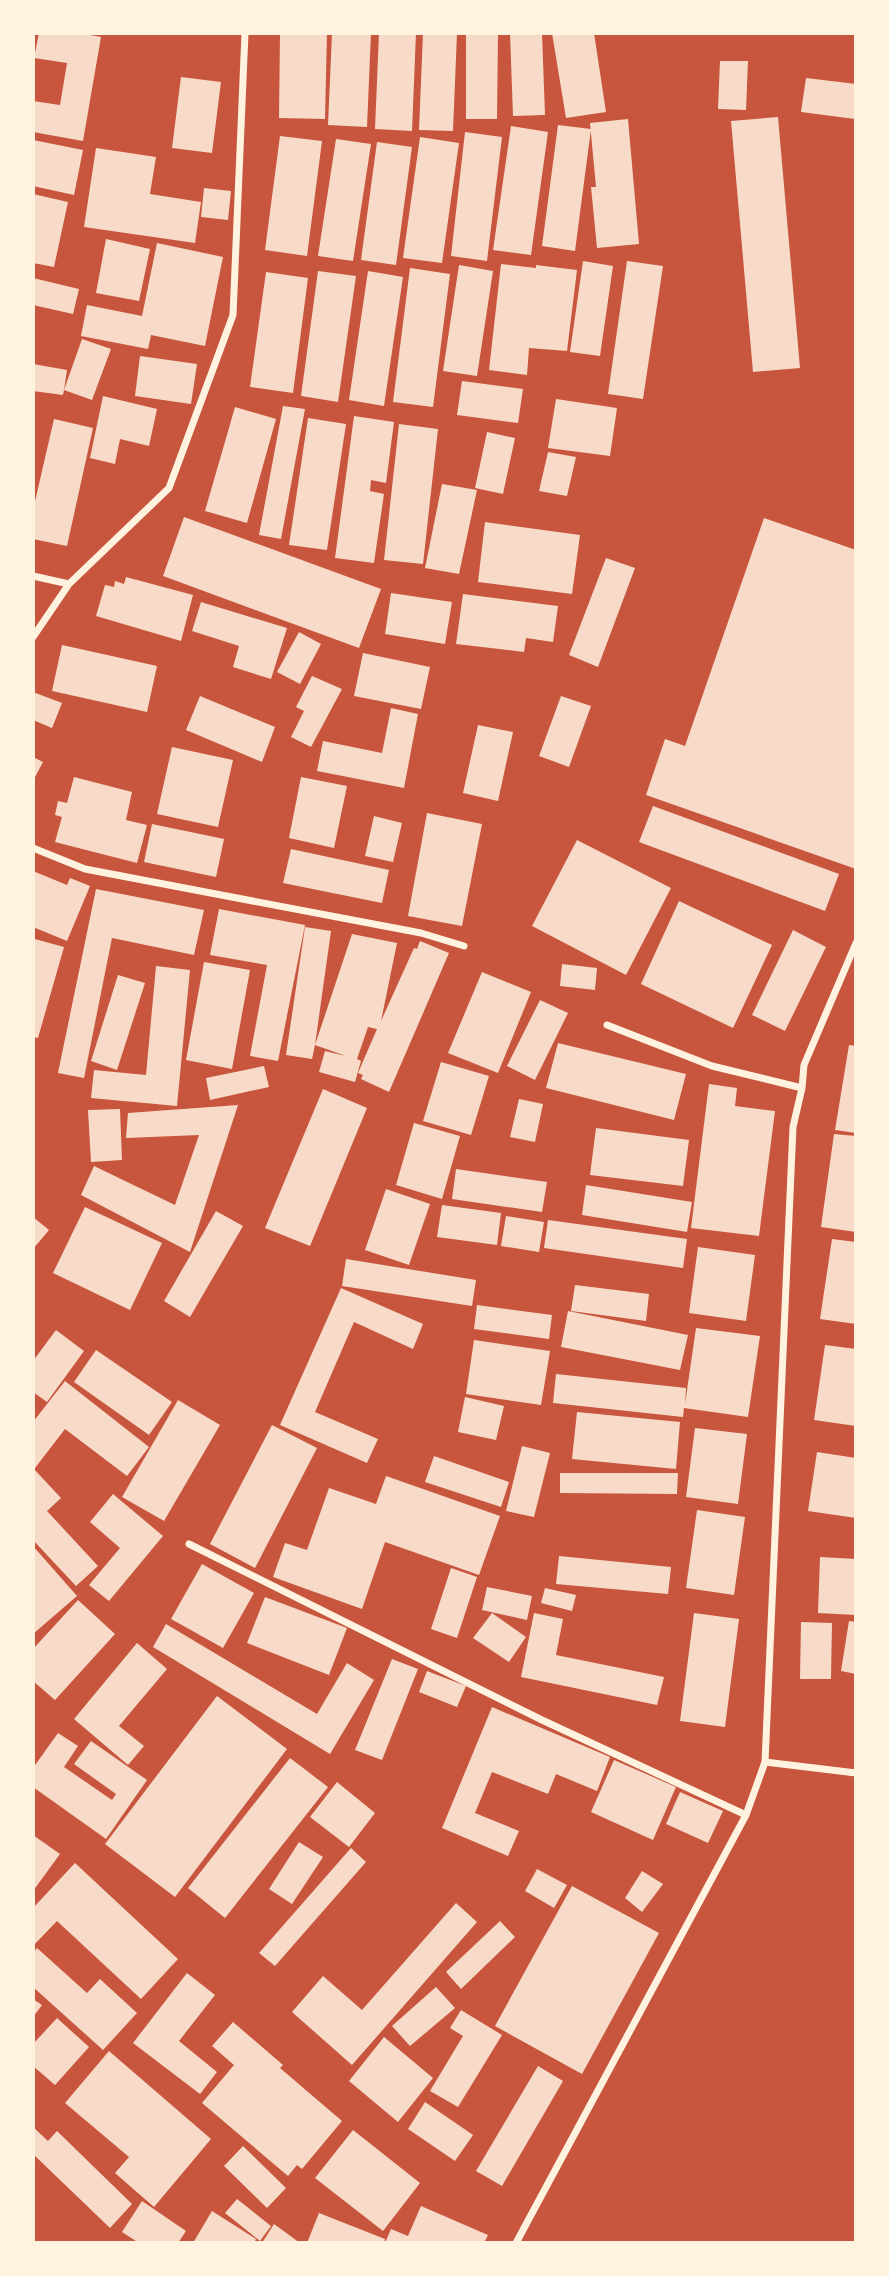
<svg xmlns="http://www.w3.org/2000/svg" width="889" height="2276" font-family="'DejaVu Sans',sans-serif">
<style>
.building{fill:#f7dbc8}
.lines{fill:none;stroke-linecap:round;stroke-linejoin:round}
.minor{stroke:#fff3e0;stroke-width:7}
</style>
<rect width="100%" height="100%" fill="#c8553d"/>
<path class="building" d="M39,33H79L101,37L83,141L33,132V101L60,105L67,63L34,58Z
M280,33H327L325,119L279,118Z
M332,33H371L367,127L328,125Z
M379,33H416L412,131L375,129Z
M423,33H457L453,131L419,130Z
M466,33H498L497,119H466Z
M510,33H542L545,115L513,116Z
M552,33H594L606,112L566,118Z
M720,61H748L746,110L718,109Z
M181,77L221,82L212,153L172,148Z
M806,78L856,84L855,119L801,112Z
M778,117L800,368L753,372L731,121Z
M628,119L639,244L597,248L591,187H596L590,123Z
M558,125L591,129L575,251L542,246Z
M511,126L548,132L531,255L493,250Z
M465,132L502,137L487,261L451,256Z
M280,136L322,141L307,256L265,250Z
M420,137L459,143L442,263L403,258Z
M336,139L371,144L353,261L318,256Z
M33,140L83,150L74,195L33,186Z
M377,142L412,147L396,265L361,260Z
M96,148L156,157L150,194L201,202L195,243L84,227Z
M204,188L231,191L228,220L201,217Z
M33,194L68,202L54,267L33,263Z
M106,239L150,249L139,301L96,293Z
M157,243L223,257L205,346L151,335L148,349L81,336L87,305L142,316Z
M583,261L613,266L600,356L570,352Z
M627,261L663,266L643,399L608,394Z
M501,264L536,268V265L577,270L567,351L529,348L527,375L489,370Z
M459,265L493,271L477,376L443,371Z
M410,268L450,274L433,407L393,402Z
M318,271L356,276L338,402L301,396Z
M368,271L403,277L384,406L349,400Z
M266,272L308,278L293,393L250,387Z
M33,278L79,289L73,314L33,305Z
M82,339L111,349L92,400L64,390L63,395L33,391V364L67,370L64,390Z
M140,356L197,364L191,404L135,396Z
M462,381L523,389L518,423L457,415Z
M103,396L157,409L149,446L120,439L115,464L90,458Z
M556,399L617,408L610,456L548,448Z
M283,406L305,409L281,539L259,535Z
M235,407L276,419L247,523L205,511Z
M354,416L394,422L386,483L371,480L370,491L384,494L374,563L335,558Z
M308,418L346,424L327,550L289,545Z
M54,419L93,428L67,546L33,539V510Z
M399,424L438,429L423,564L384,560Z
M487,432L515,438L503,494L475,488Z
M548,452L576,457L567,496L539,491Z
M442,484L477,490L459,574L425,568Z
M184,517L381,589L359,648L163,576Z
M764,518L856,550V869L646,795L665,739L685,746Z
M485,522L580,535L572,594L478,582Z
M606,558L635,568L598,667L569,655Z
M126,577L193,595L181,641L96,616L105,585L114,587L115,581L124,584Z
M391,593L452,602L445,644L385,634Z
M463,594L558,606L553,642L526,638L524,652L456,644Z
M201,602L287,628L271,679L233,667L239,646L192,631Z
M299,632L321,644L300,684L277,672Z
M62,645L157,666L147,712L52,691Z
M363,653L430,667L421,709L354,696Z
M312,676L342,689L311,747L291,737L304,711L296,707Z
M33,692L62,703L52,728L33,720Z
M200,696L275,727L262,762L186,730Z
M561,696L591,706L569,767L539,756Z
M391,708L418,714L404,788L317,771L323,741L382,753Z
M478,725L513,732L498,801L463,793Z
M172,747L233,760L218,827L157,814Z
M33,757L43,762L33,781Z
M74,777L132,792L126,820L147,825L137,863L55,842L62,817L55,815L58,801L67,803Z
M301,777L347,786L334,848L289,838Z
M653,806L839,874L825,911L639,842Z
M427,813L482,824L462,926L408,916Z
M374,816L402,823L393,862L365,856Z
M152,824L224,839L216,877L144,862Z
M577,840L671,888L626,975L532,926Z
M291,849L389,870L382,903L283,883Z
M33,871L67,885L70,878L90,886L67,941L33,927Z
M96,889L204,910L194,955L112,938L84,1078L58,1073Z
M679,901L772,945L733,1028L641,984Z
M219,909L305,925L278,1061L250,1056L267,965L210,955Z
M305,927L331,931L315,1045L352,934L397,943L381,1021L414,948L417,949L420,941L449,953L389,1092L361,1079L363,1075L358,1073L377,1029L368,1027L357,1059L361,1061L355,1082L319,1072L325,1051L346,1056L315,1045L312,1059L286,1055Z
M793,930L826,947L785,1031L752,1015Z
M35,939L64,947L38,1038L33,1037V946Z
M204,962L250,970L232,1069L186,1060Z
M562,964L597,968L595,990L560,986Z
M156,966L190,970L177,1106L91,1098L94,1070L146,1075Z
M482,972L531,992L498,1073L448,1053Z
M118,975L145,983L117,1070L91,1061Z
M540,1000L568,1013L535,1080L507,1066Z
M558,1043L686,1074L674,1120L546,1088Z
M849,1045L856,1046V1133L835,1130Z
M441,1062L489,1076L471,1135L423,1121Z
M264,1066L269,1087L210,1100L206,1078Z
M709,1084L737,1088L735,1106L775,1111L759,1236L691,1228Z
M323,1089L367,1108L310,1246L265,1228Z
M519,1099L543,1104L535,1142L510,1137Z
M238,1105L190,1252L81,1195L94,1166L175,1205L199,1135L126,1138L128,1113Z
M120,1109L122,1160L91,1162L88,1110Z
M414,1123L460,1136L442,1199L396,1185Z
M596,1128L689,1140L683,1186L590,1175Z
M834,1134L856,1136V1232L821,1227Z
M456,1169L547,1182L542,1212L452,1199Z
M586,1185L692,1202L687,1232L582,1215Z
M386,1189L430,1204L409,1265L365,1250Z
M442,1205L501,1213L497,1245L437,1237Z
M85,1207L162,1243L130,1310L53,1273Z
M216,1211L243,1226L190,1317L164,1301Z
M506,1216L544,1222L539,1252L501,1246Z
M33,1217L49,1230L33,1249Z
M548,1220L687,1239L683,1268L544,1248Z
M832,1239L856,1242V1324L820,1319Z
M698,1247L755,1255L746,1321L689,1313Z
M346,1259L476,1280L472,1306L342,1286Z
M575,1285L649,1294L646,1321L571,1311Z
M341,1288L423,1324L413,1349L354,1322L315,1412L378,1439L367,1463L280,1425Z
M477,1305L552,1315L549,1339L474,1329Z
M568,1311L688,1335L680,1370L561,1347Z
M696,1328L760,1336L748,1417L684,1408L683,1417L553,1403L556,1374L686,1388L685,1404Z
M56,1330L84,1351L47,1402L33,1392V1361Z
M474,1340L550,1351L541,1405L466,1394Z
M825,1345L856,1349V1426L814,1420Z
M96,1350L172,1402L149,1435L74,1382Z
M65,1381L149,1447L127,1476L65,1429L35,1468L33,1467V1422Z
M465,1397L504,1406L496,1440L458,1432Z
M178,1400L220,1425L164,1521L122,1497Z
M577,1412L680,1422L676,1469L572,1459Z
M272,1425L317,1448L255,1568L210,1544Z
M695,1428L747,1434L738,1504L686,1497Z
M522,1446L550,1453L534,1517L506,1511Z
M817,1452L856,1458V1518L808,1511Z
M434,1456L509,1482L501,1507L425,1482Z
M33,1468L61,1498L47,1511L98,1566L76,1586L33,1540Z
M560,1473H678L677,1494L560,1493Z
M386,1476L500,1516L479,1575L385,1542L362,1609L273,1577L285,1543L307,1550L329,1488L376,1504Z
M113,1494L163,1536L109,1601L89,1585L120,1548L90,1522Z
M697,1510L745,1517L734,1595L686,1588Z
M33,1546L77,1596L33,1634Z
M559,1556L671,1567L668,1594L556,1584Z
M820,1557L856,1559V1615L818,1613Z
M202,1564L254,1593L223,1648L171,1619Z
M451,1568L477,1577L457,1638L431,1629Z
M487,1587L532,1596L527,1620L482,1610Z
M545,1588L576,1595L572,1611L541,1603Z
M265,1597L347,1628L329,1675L247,1643Z
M78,1600L115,1634L55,1700L33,1681V1649Z
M492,1613L526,1637L509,1662L473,1638Z
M534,1613L563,1619L556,1655L664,1677L657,1705L521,1677Z
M694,1613L739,1619L725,1727L680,1721Z
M849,1621L856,1622V1674L841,1671Z
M801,1622L832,1623L831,1679H800Z
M166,1624L317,1714L347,1663L374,1680L330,1754L153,1647Z
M137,1643L167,1669L119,1726L144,1746L128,1765L74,1719Z
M392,1659L418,1669L382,1760L355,1750Z
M427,1671L466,1686L457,1707L419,1692Z
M217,1696L287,1749L175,1897L105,1844Z
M492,1707L610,1757L597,1791L556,1774L548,1794L492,1772L475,1813L519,1831L508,1856L442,1828Z
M58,1733L78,1746L64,1767L112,1800L116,1794L74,1764L91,1741L147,1780L106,1839L33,1787V1768Z
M290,1758L328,1787L225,1918L188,1888Z
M614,1760L676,1787L653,1840L591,1812Z
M337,1782L375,1813L349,1847L310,1817Z
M680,1792L723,1811L708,1843L666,1824Z
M33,1835L60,1854L33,1891Z
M299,1842L323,1857L292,1904L269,1889Z
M351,1848L366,1862L275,1966L259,1953Z
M75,1863L178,1959L141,1999L57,1921L33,1946V1908Z
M537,1869L567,1885L554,1908L525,1891Z
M642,1871L663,1884L642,1912L625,1898Z
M572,1886L659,1933L582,2074L495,2026Z
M456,1903L477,1922L352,2065L292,2012L323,1976L362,2010Z
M500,1921L515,1937L461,1989L446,1972Z
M37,1948L87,1993L100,1979L137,2013L103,2050L33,1987V1953Z
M187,1973L215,1995L179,2041L217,2072L200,2094L133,2043Z
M436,1987L455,2008L410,2046L392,2026Z
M33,1999L42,2005L33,2017Z
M461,2010L502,2035L458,2107L430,2091L463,2036L450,2028Z
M57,2018L89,2047L55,2085L33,2066V2044Z
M233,2022L283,2065L280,2068L342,2121L302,2169L297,2165L288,2176L202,2103L234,2065L212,2046Z
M384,2037L433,2078L398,2122L349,2081Z
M109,2051L211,2139L154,2207L115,2173L129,2157L65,2103Z
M538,2066L563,2081L502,2186L476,2171Z
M425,2102L473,2135L455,2161L408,2129Z
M33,2127L48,2141L57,2131L132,2204L110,2228L33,2154Z
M353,2130L420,2183L383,2231L315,2178Z
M243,2146L286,2188L267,2208L224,2166Z
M237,2199L271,2226L260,2241L225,2213Z
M142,2201L186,2231L178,2243H139L122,2232Z
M421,2206L488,2235L484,2243H385L391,2229L408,2236Z
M212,2211L256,2239L254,2243H193Z
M319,2213L385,2239L384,2243H307Z
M274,2224L300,2243H262Z"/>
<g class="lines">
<path class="minor" d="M33,576L69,584
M33,637L69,584L169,488L233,315L245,33
M33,848L85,869L421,933L464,946
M607,1025L712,1066L802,1088
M189,1544L542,1720L746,1815
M765,1762L856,1773
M516,2243L746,1815L765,1762L793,1127L802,1088L804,1065L856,943"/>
</g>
<rect width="889" height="2276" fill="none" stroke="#fff3e0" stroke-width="70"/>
</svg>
